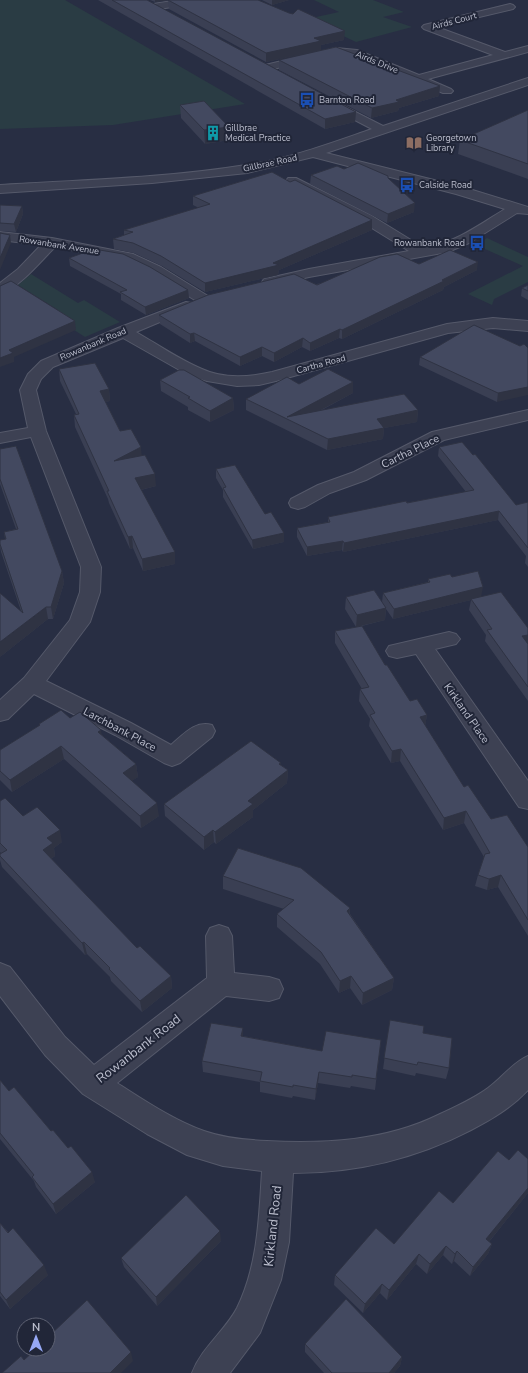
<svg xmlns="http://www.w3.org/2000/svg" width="528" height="1373" font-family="'Nunito Sans',sans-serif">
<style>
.green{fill:#2a3c44}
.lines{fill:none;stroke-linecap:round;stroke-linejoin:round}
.minor-casing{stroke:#55596a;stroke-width:2}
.minor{fill:#3d4153;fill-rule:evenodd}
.wall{fill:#3a3f53}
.shaded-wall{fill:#2f3343}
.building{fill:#434960;stroke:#2f3343}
.labels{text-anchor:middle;stroke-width:4;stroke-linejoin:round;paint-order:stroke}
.far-street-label{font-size:9px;fill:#babdcc;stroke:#212638}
.far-poi-label{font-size:9px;fill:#babdcc;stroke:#212638;text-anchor:start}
.street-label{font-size:11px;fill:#babdcc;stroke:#212638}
.near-street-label{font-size:13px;fill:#babdcc;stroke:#212638}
</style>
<rect width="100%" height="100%" fill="#282e43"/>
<path class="green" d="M0,0H65L245,104L113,125L0,129Z
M314,0H373L404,12L383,17L412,27L356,42L307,19L339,12Z
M487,238L528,257V282L494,299L492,305L468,294L523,266L476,245Z
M31,274L78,303L84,300L120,322L85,337L49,314L58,310L18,285Z"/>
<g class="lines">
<defs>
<path id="minor" d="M179,0H202L197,3L153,10L148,7L153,4Z
M510,4L513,5L515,7L513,9L437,27L505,52L528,46V52L428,79L451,89L453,91L451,93H443L351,55L336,54L265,71L260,68L261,66L336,48L357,50L419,75L493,55L424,29L422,27L424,25Z
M528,78V85L326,153L466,188L528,207V214L517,213L469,243L448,252L309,277L269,286L264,285L262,282L264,279L269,278L309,269L409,251L362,222L288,184L286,181L288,178H296L372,216L424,248C455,243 479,225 505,209L456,194L313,157L247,173L152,183L0,193V185C82,180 165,178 246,165C289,159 331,143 372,129L326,105L324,103L326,101H334L383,126Z
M0,232L52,238L133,254L161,267L208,296L210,299L208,302L203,303L198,302L151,273L124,260L55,247C42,260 17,290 0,294V283L18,269L41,245L0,240Z
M186,302L191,303L193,306L191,309L136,332C157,344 180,360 202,369C223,379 250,377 272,372L447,324L493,318L528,321V331L493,328L448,333L276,381L259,385L237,386L207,381L190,376L123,338L53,367L41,379L36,390L46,431L101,567L100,592L90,622L46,681L131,723L171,745C183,735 195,720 212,725L215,731L212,737L180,763L172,766L164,763L115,735L34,694L8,719L0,721V700L24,678L70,620L80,592L81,567L31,437L0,443V433L28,428L20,390L28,374L41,361L118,328Z
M528,410V420L444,440L366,480L330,493L305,507L298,509L291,507L289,503L291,499L318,485L354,472L432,432Z
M449,632L456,634L460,639L456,644L435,649L528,781V809L519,807L416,654L397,658L389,656L386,651L389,646Z
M219,925L228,928L232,936L234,973L269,977L279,980L283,989L279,998L269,1001L226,996L117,1083C144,1100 173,1120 204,1131C224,1138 246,1140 267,1141C324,1144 385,1141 438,1115C455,1107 473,1099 488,1088C502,1078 512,1063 528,1056V1090C511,1108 492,1119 471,1130C415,1159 356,1173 293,1173L289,1242L281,1280L260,1333L230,1373H192C202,1347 225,1331 237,1308C258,1265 259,1218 262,1171L223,1166L187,1155L147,1134L83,1094L45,1055L0,996V963L10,967L65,1037L94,1065L207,978L206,936L210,928Z"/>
</defs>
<use href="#minor" class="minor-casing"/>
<use href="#minor" class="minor"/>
</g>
<path class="wall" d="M98,0H147L356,112L355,122L325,129Z
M150,0H170L155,2Z
M168,0L344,40L321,45V50L266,62L169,9Z
M262,0H289L272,5Z
M279,60L440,86L439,96L399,108L398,111L371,118L279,70Z
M180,105L229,127V140L205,144L181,118Z
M528,110V179L458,154L460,140Z
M344,169L388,178L414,212L387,223L310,184L311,175Z
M193,196L372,220V230L279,270L278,275L205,292L162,266L134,253L114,249L113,239L124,235V230L199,208L193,205Z
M0,205L22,206L23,214L16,232L0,231Z
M69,258L188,290L189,298L146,315L121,300V294L70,266Z
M419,264L477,270L444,287L443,290L342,339L339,338L310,351L302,347L274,362L262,356L240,366L195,341L190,343L160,324L159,315Z
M528,285V300L521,296L522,288Z
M520,346L497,402L419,365L420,357Z
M59,369L109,389L110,401L105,402L120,431L141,447V456L156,486L141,490L175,552V564L143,571L133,548L130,549L109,503L108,499L75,427L74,415L76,414L60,381Z
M160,380L233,398L234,410L210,422L188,410V407L161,391Z
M353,382V393L320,411L418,410L417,422L384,428L383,439L327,450L246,410V399L299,384Z
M439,447L516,505L528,502V567L525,563L526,556L498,520L343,552L342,550L307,556L297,537V528L328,522V517L466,492L438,456Z
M0,449L62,571L64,583L53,619H48L0,657L21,611L1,552L0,546V540L5,539L4,532L16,529L0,484Z
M216,469L265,514L284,542L253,549L223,497V490L216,478Z
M452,577L528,628V701L485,641L486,635L469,610L471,600L393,619L386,609L385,620L362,626L385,665L410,701L427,715L425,726L464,787L491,819L528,847V936L498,887L487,890L475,886L478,875L484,857L464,823L443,830L400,761L391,763L369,726L370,719L359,701L360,689H362L335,643V631L356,627L345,609L346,597L382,602L383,593L428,582V579Z
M70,718L102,735L136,764L138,777L131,781L159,816L141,828L64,759L12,792L0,780V750L39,726V724Z
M281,765L288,770L287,783L253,810V817L216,844L214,842L204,850L165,816L164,804Z
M0,801L62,842L54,848L55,856L51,859L137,948L171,976L172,988L142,1012L111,981L110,977L87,954L85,955L2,867L0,860V854L1,853L0,852Z
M223,876L350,908V914L394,978L392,990L362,1005L350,988L339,993L320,964L277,927V914L284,909L223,889Z
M390,1020L449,1068L446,1079L416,1073L415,1076L383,1069Z
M243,1028V1036L322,1051L381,1040L375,1090L351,1086L350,1088L318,1083L315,1100L293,1096L292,1098L260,1092V1082L203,1072L202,1061Z
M0,1080L9,1091L95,1182L56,1214L36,1187L34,1181L0,1139Z
M528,1159V1193L489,1242L492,1244L488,1254L470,1276L454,1261L452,1264L443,1255L427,1274L416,1264L387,1300L380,1293L363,1313L334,1285L335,1275L394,1244L453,1203L509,1160Z
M0,1223L48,1275L10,1309L0,1296Z
M221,1241L157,1306L124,1267L121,1258Z
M305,1344L402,1357L400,1366L394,1373H324L305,1352Z"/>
<path class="shaded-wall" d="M155,0H170L155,2Z
M272,0H289L272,5Z
M345,31L344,40L321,45V50L266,62V53L314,38Z
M440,86L439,96L399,108L398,111L371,118L372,108L396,100Z
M356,112L355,122L325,129V119Z
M229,127V140L205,144L204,130Z
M415,203L414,212L387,223L388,214Z
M22,206L23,214L16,232L14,224Z
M372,220V230L279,270L278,275L205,292V283L273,263Z
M10,235L11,243L0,270V258Z
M478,262L477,270L444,287L443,290L342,339V330Z
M188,290L189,298L146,315L145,307Z
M75,321L76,330L14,357V362L0,367V358L9,350Z
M340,329L339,338L310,351V343Z
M194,333L195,341L190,343V334Z
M303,338L302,347L274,362V353Z
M262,347V356L240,366V357Z
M353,382V393L296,423L287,417Z
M528,387V395L497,402L498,393Z
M109,389L110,401L101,403L100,391Z
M233,398L234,410L210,422V411Z
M418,410L417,422L384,428L383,439L327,450L328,439L377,419Z
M141,447L142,459L114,461Z
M155,474L156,486L136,491L135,478Z
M499,511L498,520L343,552L344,543Z
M284,533V542L253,549L252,540Z
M132,536L133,548L130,549L128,537Z
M343,541L342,550L307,556V547Z
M175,552V564L143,571L142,559Z
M62,571L64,583L53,619L51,607Z
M483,587L481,597L471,599V600L393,619L394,609Z
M46,607L48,619L0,657V642Z
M386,608L385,620L356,627L357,615Z
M528,635V645L522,636Z
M427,715L425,727L420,717Z
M101,730L103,743L98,732Z
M61,746L64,759L12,792L10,780Z
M401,749L400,761L391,763L392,751Z
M136,764L138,777L124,786L123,773Z
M288,770L287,783L253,810V817L216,844L215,832L248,801Z
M157,803L159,816L141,828L140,816Z
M466,811L464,823L443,830L444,818Z
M60,830L62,842L54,848L55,856L46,862L43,850L47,838Z
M213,830L214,842L204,850V837Z
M501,875L498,887L487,890L489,879Z
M350,908L349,920L347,911Z
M84,942L87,954L85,955L82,943Z
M171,976L172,988L142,1012L140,1001Z
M351,976L350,988L339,993L340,981Z
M394,978L392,990L362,1005L363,993Z
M243,1028V1040L241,1036Z
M319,1072L318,1083L315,1100L316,1089Z
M92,1172L95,1182L56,1214L53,1204Z
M528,1188V1193L483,1249L486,1239Z
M220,1231L221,1241L157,1306L156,1297Z
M492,1244L488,1254L470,1276L473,1267Z
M446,1246L443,1255L427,1274L430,1264Z
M457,1251L454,1261L452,1264L455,1254Z
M419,1254L416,1264L387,1300L389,1290Z
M44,1265L48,1275L10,1309L6,1300Z
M382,1284L380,1293L363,1313L365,1304Z
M131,1352L133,1361L121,1373H110Z
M402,1357L400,1366L394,1373H389Z"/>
<path class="building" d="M112,0H147L356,112L325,119Z
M168,0H258L289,13L293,14L298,9L345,31L314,38L321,41L266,53Z
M336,47L440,86L396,100L399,102L372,108L279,60Z
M204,101L229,127L204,130L180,105Z
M528,110V164L460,140Z
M358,163L388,176V178L415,203L388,214L311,175L337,166L344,169Z
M272,172L290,182L295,180L372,220L273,263L279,265L205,283L161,256L133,243L113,239L133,232L124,230L210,204L193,196Z
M0,205L22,206L14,224L0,223Z
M0,233L10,235L0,258Z
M94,249L123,254L150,267L188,290L145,307L120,292L127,290L69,258Z
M450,250L478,262L442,280L444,281L342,330L340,329L310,343L303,338L274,353L262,347L240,357L194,333L190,334L159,315L208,295L294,274L317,285L380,257L397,254L419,264Z
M11,281L75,321L9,350L13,353L0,358V286Z
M528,285V291L522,288Z
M474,325L520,346L524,344L528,348V387L498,393L420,357Z
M95,363L109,389L100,391L120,431L131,429L141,447L114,461L145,455L155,474L135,478L175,552L142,559L132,536L128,537L107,491H109L74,415L79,414L59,369Z
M328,369L353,382L287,417L404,394L418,410L377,419L384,428L328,439L246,399L287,377L299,384Z
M179,370H184L233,398L210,411L188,398L190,397L160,380Z
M462,442L473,455L475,454L516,505L528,502V548L499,511L344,543L343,541L307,547L297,528L330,522L328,517L406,501L407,503L474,490L439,447Z
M16,446L62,571L51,607H46L0,642V593L23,613L0,544V540L6,539L4,532L18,529L0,479V449Z
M235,465L265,514L271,512L284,533L252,540L223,488L226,487L216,469Z
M478,571L483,587L394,609L383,593L430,582L428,579L450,574L452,577Z
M374,590L386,608L357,615L346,597Z
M501,592L528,628V635L522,636L528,644V687L487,630L492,629L471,599Z
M362,626L385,665H387L410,701L417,699L427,715L420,717L464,787L468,785L491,819L507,815L528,847V920L501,875L489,879L478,875L485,854L490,853L466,811L444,818L401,749L392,751L370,715L375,713L360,689L369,687L335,631Z
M61,710L70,718L80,712L101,730L98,732L136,764L123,773L157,803L140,816L61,746L10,780L0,771V750L40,725L39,724Z
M251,741L281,763L279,764L288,770L248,801L253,804L215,832L213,830L204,837L164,804Z
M5,798L23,816L37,807L60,830L47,838L53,843L43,850L137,948L140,946L171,976L140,1001L109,969L110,968L84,942L82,943L0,856V854L7,850L0,843V801Z
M238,848L301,868L350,908L347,911L394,978L363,993L351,976L340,981L321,952L277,914L294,900L223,876Z
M390,1020L424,1026L423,1033L452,1038L449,1068L418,1062L417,1065L384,1058Z
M211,1023L243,1028L241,1036L322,1051L326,1031L381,1040L376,1079L352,1075V1077L319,1072L316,1089L293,1085V1087L260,1081L262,1072L202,1061Z
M0,1080L9,1091L14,1087L51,1131L53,1130L68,1148L71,1146L92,1172L53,1204L32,1177L34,1175L0,1133Z
M518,1150L528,1159V1188L486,1239L492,1244L473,1267L457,1251L455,1254L446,1246L430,1264L419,1254L389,1290L382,1284L365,1304L335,1275L376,1228L394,1244L439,1191L453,1203L498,1151L509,1160Z
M186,1195L220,1231L156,1297L121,1258Z
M0,1223L8,1233L13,1228L44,1265L6,1300L0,1292Z
M346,1299L402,1357L389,1373H332L305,1344Z
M87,1300L131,1352L110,1373H2L21,1356L24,1360L36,1349H48V1337Z"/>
<defs>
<symbol id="bus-bare" viewBox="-9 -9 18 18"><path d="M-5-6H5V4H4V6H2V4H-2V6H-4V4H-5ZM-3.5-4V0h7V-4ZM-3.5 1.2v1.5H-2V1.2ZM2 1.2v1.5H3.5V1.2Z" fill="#1a4fb4" stroke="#212638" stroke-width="2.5" paint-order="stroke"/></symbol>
<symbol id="building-bare" viewBox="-9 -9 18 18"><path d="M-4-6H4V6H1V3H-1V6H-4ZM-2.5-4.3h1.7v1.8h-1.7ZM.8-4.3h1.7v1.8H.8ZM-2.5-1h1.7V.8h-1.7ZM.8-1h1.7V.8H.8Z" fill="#0f9aa8" stroke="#212638" stroke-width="2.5" paint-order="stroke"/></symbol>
<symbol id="library-bare" viewBox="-9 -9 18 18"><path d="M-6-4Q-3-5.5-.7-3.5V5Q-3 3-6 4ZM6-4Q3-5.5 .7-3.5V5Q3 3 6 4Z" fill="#8d6e63" stroke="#212638" stroke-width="2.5" paint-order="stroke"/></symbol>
</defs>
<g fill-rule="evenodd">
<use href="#bus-bare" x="296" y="89" width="22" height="22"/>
<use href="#building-bare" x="202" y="122" width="22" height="22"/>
<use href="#library-bare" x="403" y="132" width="22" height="22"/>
<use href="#bus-bare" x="396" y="174" width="22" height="22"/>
<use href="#bus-bare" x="466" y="232" width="22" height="22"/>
</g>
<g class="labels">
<g class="far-street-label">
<text transform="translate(454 21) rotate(-15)" y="3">Airds Court</text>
<text transform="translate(377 62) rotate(22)" y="3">Airds Drive</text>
<text transform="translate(270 163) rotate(-12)" y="3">Gillbrae Road</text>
<text transform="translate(59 245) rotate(9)" y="3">Rowanbank Avenue</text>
<text transform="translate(93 344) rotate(-23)" y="3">Rowanbank Road</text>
<text transform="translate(321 364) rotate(-15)" y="3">Cartha Road</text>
</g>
<g class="far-poi-label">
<text x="319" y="103">Barnton Road</text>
<text x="225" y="131">Gillbrae<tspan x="225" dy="10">Medical Practice</tspan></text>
<text x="426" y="141">Georgetown<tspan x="426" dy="10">Library</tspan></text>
<text x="419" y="188">Calside Road</text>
<text x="465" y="246" text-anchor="end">Rowanbank Road</text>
</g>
<g class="street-label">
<text transform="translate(410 451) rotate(-26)" y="4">Cartha Place</text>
<text transform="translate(467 713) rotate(55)" y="4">Kirkland Place</text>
<text transform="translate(120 729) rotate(28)" y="4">Larchbank Place</text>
</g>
<g class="near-street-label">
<text transform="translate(138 1048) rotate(-38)" y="5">Rowanbank Road</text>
<text transform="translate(272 1226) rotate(-84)" y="5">Kirkland Road</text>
</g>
</g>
<g transform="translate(36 1337)"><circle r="19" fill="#212638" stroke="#5e6273"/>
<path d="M0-3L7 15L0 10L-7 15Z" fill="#96a8f5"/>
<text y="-6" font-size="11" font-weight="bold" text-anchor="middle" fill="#babdcc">N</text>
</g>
</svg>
